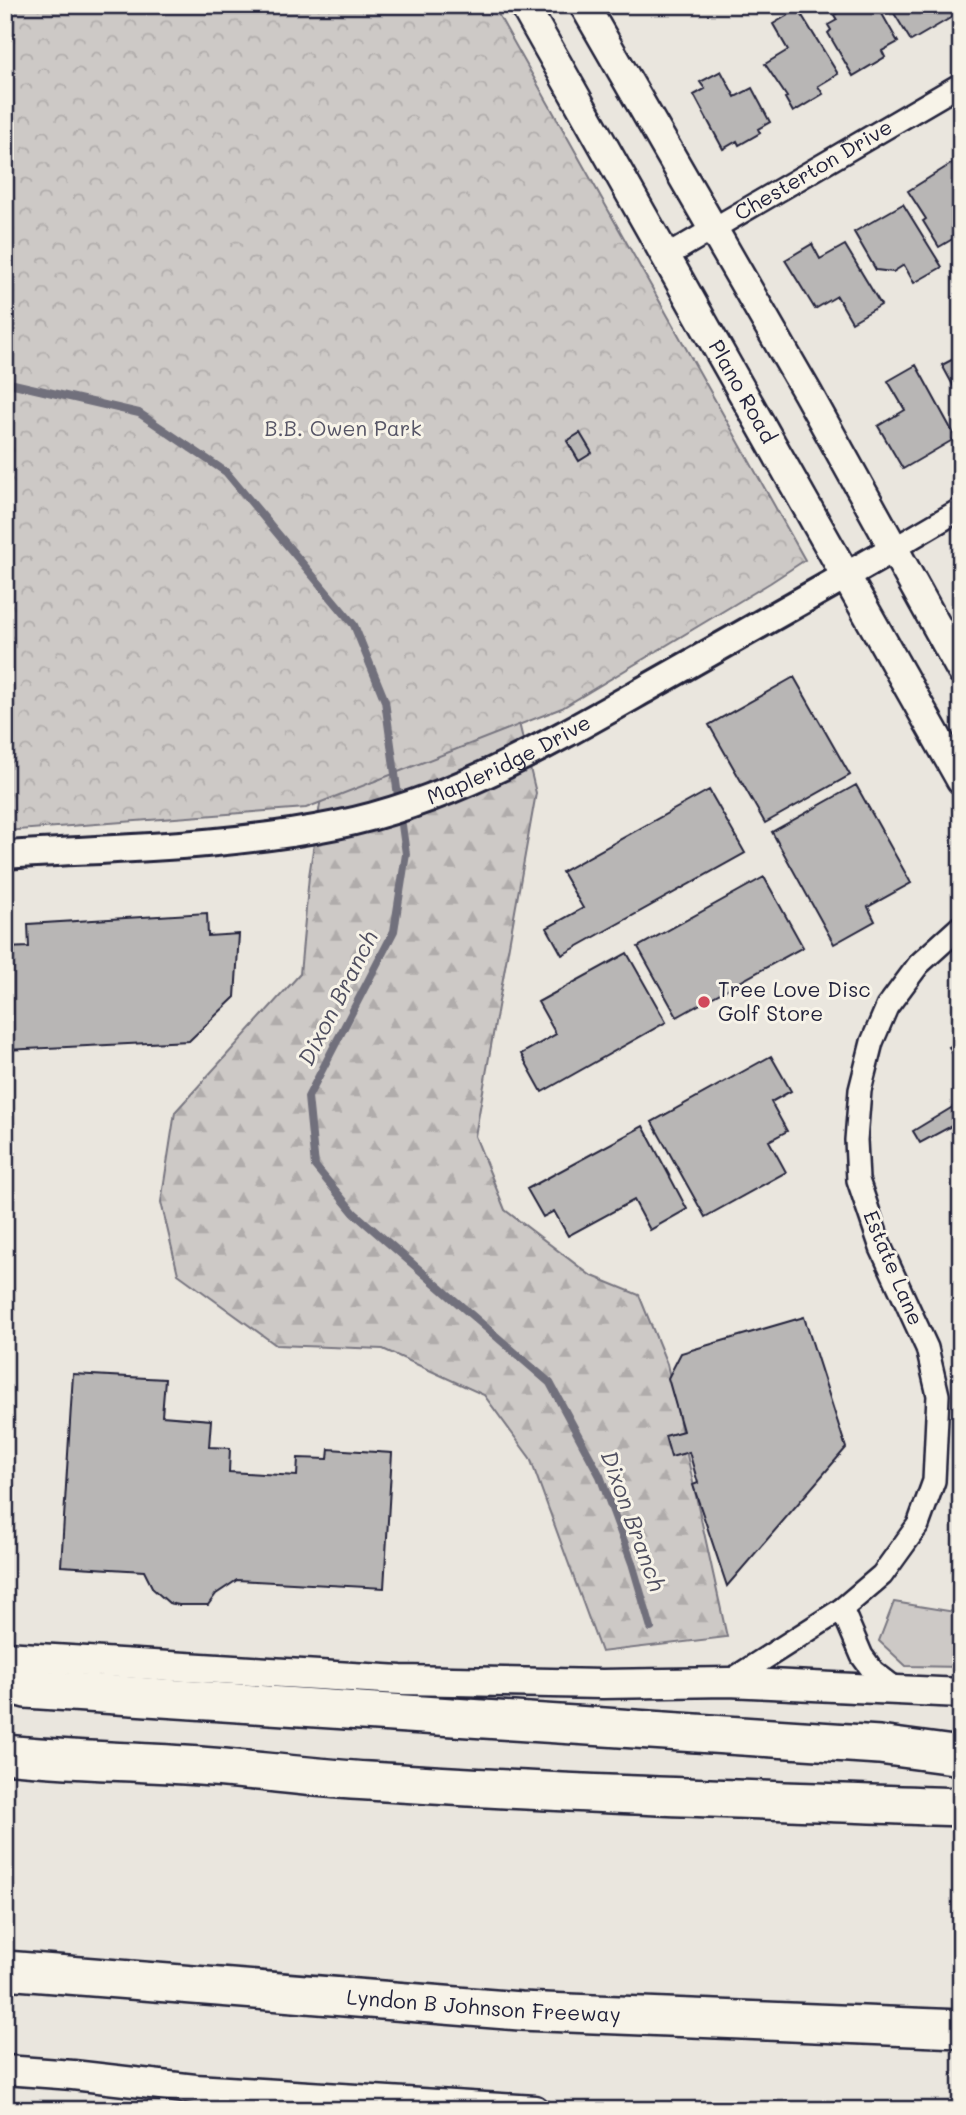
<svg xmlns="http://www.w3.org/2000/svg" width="966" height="2115" font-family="Mali,sans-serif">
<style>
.grass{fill:#cdc9c6;stroke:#787680;stroke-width:2}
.forest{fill:url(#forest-firs);stroke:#787680;stroke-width:2}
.park{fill:url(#park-crowns);stroke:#787680;stroke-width:2}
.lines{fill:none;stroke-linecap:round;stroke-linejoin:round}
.stream{stroke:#716f7b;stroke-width:8}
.building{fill:#b8b6b5;stroke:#22223b;stroke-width:2}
.minor-casing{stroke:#22223b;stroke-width:26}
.tertiary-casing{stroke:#22223b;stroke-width:32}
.secondary-casing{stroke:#22223b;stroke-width:33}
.motorway-casing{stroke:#22223b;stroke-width:42}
.minor{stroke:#f7f3e8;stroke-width:21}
.tertiary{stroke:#f7f3e8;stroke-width:26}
.secondary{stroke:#f7f3e8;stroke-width:28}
.motorway{stroke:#f7f3e8;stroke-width:37}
.poi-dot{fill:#d1495b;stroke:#f7f3e8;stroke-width:2.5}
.labels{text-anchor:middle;stroke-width:6;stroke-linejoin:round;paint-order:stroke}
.street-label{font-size:21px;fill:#22223b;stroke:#f7f3e8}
.park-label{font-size:21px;fill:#555465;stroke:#f7f3e8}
.poi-label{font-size:21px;fill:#22223b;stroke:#f7f3e8;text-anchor:start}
.water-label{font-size:23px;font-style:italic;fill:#504f60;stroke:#f7f3e8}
</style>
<defs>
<pattern id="forest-firs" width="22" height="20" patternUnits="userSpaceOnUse" patternTransform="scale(1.75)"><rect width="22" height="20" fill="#cdc9c6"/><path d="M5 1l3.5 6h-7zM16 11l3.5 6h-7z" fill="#b0acab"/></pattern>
<pattern id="park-crowns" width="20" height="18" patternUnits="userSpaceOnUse" patternTransform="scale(1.75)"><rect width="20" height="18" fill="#cdc9c6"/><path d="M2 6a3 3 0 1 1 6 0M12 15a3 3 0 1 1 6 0" fill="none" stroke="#b0acab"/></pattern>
</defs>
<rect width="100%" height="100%" fill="#eae6de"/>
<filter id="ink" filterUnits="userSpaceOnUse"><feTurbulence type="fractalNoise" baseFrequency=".0143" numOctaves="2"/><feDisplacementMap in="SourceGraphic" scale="14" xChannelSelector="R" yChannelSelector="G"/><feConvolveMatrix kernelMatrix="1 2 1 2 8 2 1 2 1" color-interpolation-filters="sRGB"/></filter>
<g filter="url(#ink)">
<path class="grass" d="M894,1602L961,1613V1667L906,1666L879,1641Z"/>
<path class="forest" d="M5,114L512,694L536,793L475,1136L505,1210L590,1275L639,1295L667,1364L727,1637L601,1652L530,1458L484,1395L383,1349L276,1345L178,1274L161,1202L175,1112L300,974L309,876L326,765Z"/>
<path class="park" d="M5,5H493L805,560L770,583L562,708L306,808L5,831Z"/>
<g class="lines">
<path class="stream" d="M5,382L139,413L226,472L354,625L385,701L406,854L394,931L308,1097L315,1166L354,1213L550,1383L600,1476L632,1563L651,1628"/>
</g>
<path class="building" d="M841,5H877L898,42L882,51L885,57L853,76L828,33L831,30L828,25L837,20L834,15L843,10Z
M889,5H954L959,13L911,41Z
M798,9L838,74L818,86L823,94L793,112L785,98L787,97L765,64L788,50L773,24Z
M721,71L735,97L752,88L770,122L758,129L760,133L739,145L737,141L723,149L694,95L705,89L700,82Z
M954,162L961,172V234L939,247L923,221L926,219L908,191Z
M903,204L942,267L914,283L904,265L893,272L876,270L854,232Z
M812,244L820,259L845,245L881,305L852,322L837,296L815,309L785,260Z
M961,355V400L942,365Z
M916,365L956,438L903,469L878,426L905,410L888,381Z
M580,433L592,453L579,461L567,441Z
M794,677L850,775L765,823L709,725Z
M856,785L911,883L868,907L875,921L834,944L772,832Z
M709,790L745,853L562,955L547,928L583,908L562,872Z
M764,877L803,947L677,1017L638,947Z
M207,913L208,936L239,934L235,997L189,1041L6,1050L5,948L29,947L28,924Z
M627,953L666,1022L542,1092L521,1054L556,1034L538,1002Z
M961,1041V1069L949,1047Z
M771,1056L791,1091L771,1102L787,1131L769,1141L786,1172L705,1217L652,1122Z
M961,1102V1121L920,1143L913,1131Z
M643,1126L687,1209L650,1230L634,1200L568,1236L554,1211L543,1217L527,1189Z
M804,1317L846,1448L727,1586L693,1485L698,1483L689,1452L671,1457L665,1436L683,1431L668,1378L681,1353Z
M73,1374L165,1379L162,1416L211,1420L209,1447L230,1448L229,1472L297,1476L298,1458L328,1459L329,1449L392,1453L384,1588L237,1580L216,1594L208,1605H179L169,1603L153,1589L144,1571L61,1566Z"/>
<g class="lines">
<defs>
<g id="minor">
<path id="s1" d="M665,257L961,84"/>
<path d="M893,549L961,509"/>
<path d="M842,1609L862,1656L873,1671L899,1691"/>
<path d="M728,1682L842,1609L882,1575L918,1525L934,1481L938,1395L927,1348L881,1248L858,1180L856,1140L860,1090L872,1042L887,1007L919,964L961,926"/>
</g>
<g id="tertiary">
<path id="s2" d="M5,855C115,848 228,847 336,825C450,802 550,743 649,687C730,641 812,595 893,549"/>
</g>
<g id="secondary">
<path id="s3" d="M524,5L961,780"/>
<path d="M584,5L807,392L961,670"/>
<path d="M5,1656L401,1680L602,1684L728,1682L961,1693"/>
<path d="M5,2070L73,2075L195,2089L535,2110"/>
</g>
<g id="motorway">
<path d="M5,1683L26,1689L879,1745L961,1756"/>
<path d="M5,1754C70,1761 135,1761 200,1766C257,1770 313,1778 369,1781C566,1794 763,1800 961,1807"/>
<path id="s4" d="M5,1970L520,2011L961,2029"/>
</g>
</defs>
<use href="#minor" class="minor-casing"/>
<use href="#tertiary" class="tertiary-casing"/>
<use href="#secondary" class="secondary-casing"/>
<use href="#motorway" class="motorway-casing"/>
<use href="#minor" class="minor"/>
<use href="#tertiary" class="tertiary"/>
<use href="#secondary" class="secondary"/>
<use href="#motorway" class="motorway"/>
</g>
</g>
<circle class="poi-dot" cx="704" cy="1002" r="7"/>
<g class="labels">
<g class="street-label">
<text dy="7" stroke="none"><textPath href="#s1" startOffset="172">Chesterton Drive</textPath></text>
<text dy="7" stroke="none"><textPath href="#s3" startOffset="444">Plano Road</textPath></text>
<text dy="7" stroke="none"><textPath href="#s2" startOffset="518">Mapleridge Drive</textPath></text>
<text transform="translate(893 1268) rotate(67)" y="7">Estate Lane</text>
<text dy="7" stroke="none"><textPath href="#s4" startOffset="480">Lyndon B Johnson Freeway</textPath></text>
</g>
<g class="park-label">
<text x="343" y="436">B.B. Owen Park</text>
</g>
<g class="poi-label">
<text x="718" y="997">Tree Love Disc<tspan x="718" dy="24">Golf Store</tspan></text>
</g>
<g class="water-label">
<text transform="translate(338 998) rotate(-63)" y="8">Dixon Branch</text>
<text transform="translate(633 1521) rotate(70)" y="8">Dixon Branch</text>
</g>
</g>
<rect width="966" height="2115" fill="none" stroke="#f7f3e8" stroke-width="28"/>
<rect x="14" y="14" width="938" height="2087" fill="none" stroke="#22223b" stroke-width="2.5" filter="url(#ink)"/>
</svg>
